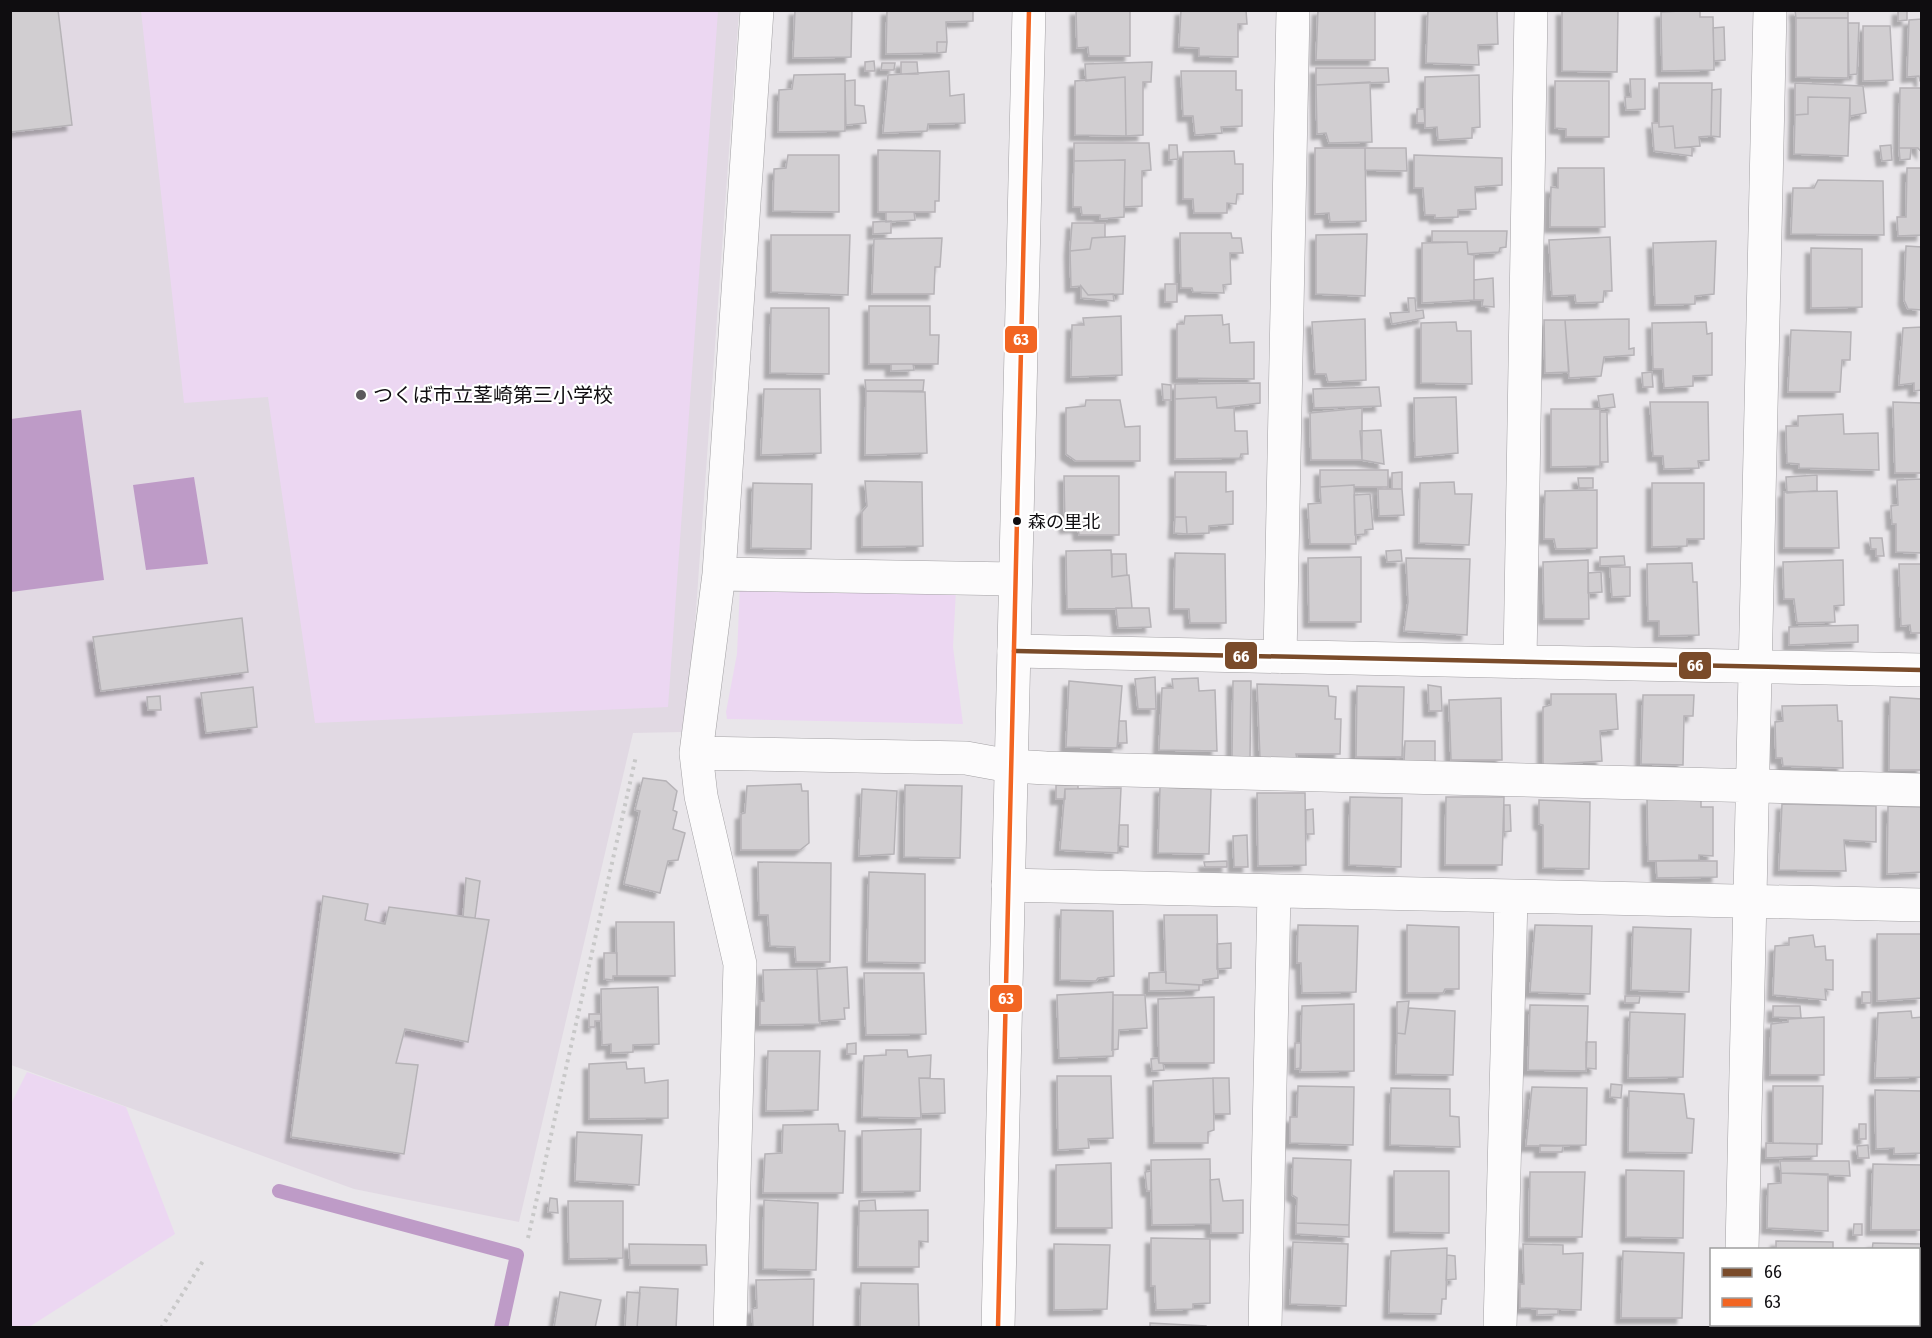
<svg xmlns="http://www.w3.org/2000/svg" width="1932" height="1338" font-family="'Fira Sans Condensed','Noto Sans JP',sans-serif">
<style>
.built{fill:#e1d9e3}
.green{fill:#ecd7f2}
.water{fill:#be9bc7}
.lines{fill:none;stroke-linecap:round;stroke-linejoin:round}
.stream{stroke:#be9bc7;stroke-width:14}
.building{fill:#d1ced1;stroke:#b6b3b7;stroke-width:1.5;filter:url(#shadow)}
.street-casing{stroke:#a3a1a4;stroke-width:34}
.secondary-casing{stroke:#a3a1a4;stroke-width:34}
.path{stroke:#c8c8c8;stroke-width:4;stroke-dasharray:3 4.5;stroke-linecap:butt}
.street{stroke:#fcfbfc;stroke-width:33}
.secondary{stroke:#fcfbfc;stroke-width:33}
.bus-1-casing{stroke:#fff;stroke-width:9}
.bus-2-casing{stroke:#fff;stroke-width:9}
.bus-1{stroke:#7a4b2a;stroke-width:4.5}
.bus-2{stroke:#f26522;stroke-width:4.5}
.poi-dot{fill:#5b595c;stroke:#fff;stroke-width:2}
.bus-dot{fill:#0f0d10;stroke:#fff;stroke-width:2}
.labels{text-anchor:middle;stroke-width:4.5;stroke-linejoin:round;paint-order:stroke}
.bus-label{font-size:18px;fill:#0f0d10;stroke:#fff;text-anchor:start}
.poi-label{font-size:20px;fill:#0f0d10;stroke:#fff;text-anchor:start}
.line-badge{stroke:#fff;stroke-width:2}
.badge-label{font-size:16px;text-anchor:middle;font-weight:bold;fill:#fff}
</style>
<defs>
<filter id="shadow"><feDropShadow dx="-5.5" dy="5.5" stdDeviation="1.5" flood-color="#0004"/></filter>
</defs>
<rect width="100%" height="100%" fill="#e9e6ea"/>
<path class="built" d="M10,11H739L693,652L682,732L633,733L519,1222L354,1189L11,1065Z"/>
<path class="green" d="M141,11H718L668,707L315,723L268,397L184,403Z
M740,586L956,589L953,647L963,724L727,719L726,712L737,654Z
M27,1072L126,1107L175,1234L29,1327H11V1104Z"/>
<path class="water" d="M81,410L104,580L11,592V419Z
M194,477L208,564L146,570L133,485Z"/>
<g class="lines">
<path class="stream" d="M279,1191L517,1255L501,1328"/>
</g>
<path class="building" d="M10,10H58L72,125L10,132Z
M795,10H852L851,57L793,58Z
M887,10H973V21L946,22L947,42H937V53L886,54Z
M1076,10H1130V56H1089L1088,47L1077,48Z
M1181,10H1246L1247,24H1238V57L1199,56V48L1179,47Z
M1318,10H1375V60H1316Z
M1428,10H1497L1498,44L1478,45L1479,65L1426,63Z
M1562,10H1618L1617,72L1562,71Z
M1700,10V17H1713L1714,70L1662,71L1661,12Z
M1795,10H1848V18H1796Z
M1898,10H1907V20L1898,21Z
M1796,18H1848V78L1796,77Z
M1922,19V81H1920L1919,76L1907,77L1909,20Z
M1848,23H1859L1857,74L1849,75Z
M1863,26H1890L1893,80L1863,81Z
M1724,27L1725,60L1714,61L1713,28Z
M937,42H947L946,52L937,53Z
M874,61L875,71H865V62Z
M901,62H917L918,74H901Z
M1152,62L1151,82H1143V135L1126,136L1125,77L1086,81L1085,64Z
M882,63H895L894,70H881Z
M1316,68H1388L1389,82L1316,85Z
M949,71L950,96L964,94L965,123L928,124L927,131L883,133L888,75Z
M1181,71H1236V90H1242V126L1221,127L1222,133L1195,135L1193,116H1183Z
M845,74V131L778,132L779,90L792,89L794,75Z
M1479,75L1480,127L1472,128V138L1438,140L1437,127L1425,128V77Z
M1125,77L1126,136L1075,135V81Z
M1630,79H1645V109L1626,110L1625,97H1631Z
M855,80V105L864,106L866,123L846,125L845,81Z
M1555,81H1609V137H1566V129L1555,128Z
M1370,82L1372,142L1329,143L1326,133L1317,134L1316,85Z
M1659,83H1712L1711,136L1699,137L1700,146L1675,148L1673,126L1659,127Z
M1795,83L1863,86L1866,113L1850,116V98L1808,97V114L1795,115Z
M1900,88H1922V153L1918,148H1899Z
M1721,89L1720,137L1711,136L1712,90Z
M1808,97L1850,98L1848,156L1794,154L1795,115L1808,114Z
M1417,109H1424L1425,123H1417Z
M1652,123H1659V127L1673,126L1675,148L1692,147V156L1654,151Z
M1074,143H1149L1151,170L1142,171V206L1124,207L1125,160L1074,161Z
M1169,145H1177L1178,159L1169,160Z
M1891,145L1892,160L1882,161L1880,146Z
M1315,148H1365L1366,221L1330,222L1329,213L1315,214Z
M1365,148H1406L1407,171L1365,170Z
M1899,148H1911L1910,159L1900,160Z
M878,150L940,151L939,201H935V212H878Z
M1234,151L1235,164H1243V194H1237L1236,204L1227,203V213H1194L1193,199H1183V152Z
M788,155H839V212L773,211L774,169L786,168Z
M1414,155L1502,158V185L1475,187L1476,209L1458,210V217L1435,218V215H1425L1423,188H1414Z
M1125,160L1124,217L1100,219V215H1082L1081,207H1073L1074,161Z
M1558,168H1604L1605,227H1550L1551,187L1558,188Z
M1907,168H1922V235L1898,236L1897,217H1906Z
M1818,180L1883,181L1884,235L1791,234L1793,188H1814Z
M886,212H914L915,220L886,222Z
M891,221V233L873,234V222Z
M1072,223H1105V237L1092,238L1090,249L1070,251Z
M1432,231H1507L1506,247L1500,248L1499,252L1468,254L1467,242H1432Z
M1180,233H1231L1232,238H1241L1243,253H1230L1231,284L1223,285L1224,293L1193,292L1192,288H1181Z
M1367,234L1365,296L1316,294V235Z
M771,235H850L848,295L771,292Z
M1125,236L1123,294L1088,295L1081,286L1071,287L1070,251L1090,249L1092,238Z
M1610,237L1612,291H1604L1603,302L1576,303L1575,295L1552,296L1549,240Z
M942,238L940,267H935L934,294H872L874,239Z
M1716,241L1714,294L1695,296V304L1655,305L1653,243Z
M1467,242L1468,254L1474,255V300L1422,303V243Z
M1906,246L1922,247V310L1908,309L1904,300Z
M1811,248L1862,249V307L1811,308Z
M1493,278L1494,307L1482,306L1483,300H1474V280Z
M1165,284H1177V302H1165Z
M1081,286L1088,295L1113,294L1114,301L1081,298Z
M1408,298H1415L1416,311L1423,310L1424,318L1392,324L1390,313L1409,312Z
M869,306H930V335H939L938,364H869Z
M771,308H829V374L770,373Z
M1222,315L1223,325L1229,324L1230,343L1254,342V379L1177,378V324H1184L1185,316Z
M1121,316L1122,375L1071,377L1072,325H1084L1083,318Z
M1365,319L1366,380L1328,382L1326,374H1315L1312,322Z
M1629,319V349L1634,348V355L1604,357L1601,376L1569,378L1565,320Z
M1544,320H1565L1569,372L1545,373Z
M1456,322L1457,331H1471L1472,384L1421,383V323Z
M1706,322L1707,334L1712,333V375L1693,376V386L1664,388L1663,369H1653L1652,323Z
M1922,327V390L1914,391V383L1899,385L1903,328Z
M1791,330L1851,332L1850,360H1842L1840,392H1788Z
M891,364H913L914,370L891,371Z
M1652,372L1653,387H1643L1642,373Z
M865,380H924L923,391H866Z
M1260,383V403L1217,408L1216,397L1175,399V384Z
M1162,384L1171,385V400H1163Z
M1379,387L1381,406L1314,408L1313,389Z
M764,389H820L821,453L761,455Z
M866,391L925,392L927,453L865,455Z
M1613,394L1615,407L1600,409L1598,396Z
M1216,397L1217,408H1234L1235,431H1247L1248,454H1241L1240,458L1175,459V399Z
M1456,397L1458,453L1415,457L1414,398Z
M1086,400H1120L1125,427L1140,426V461H1076L1066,454V408L1085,406Z
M1650,402H1708L1709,460L1698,461L1699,468L1664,469L1663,456H1653Z
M1893,402L1922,403V473H1895Z
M1362,408V460H1311L1310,413Z
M1551,409H1600V466L1551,467Z
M1600,412H1607L1608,462H1600Z
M1843,414L1844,434L1878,433L1879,470L1799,468V464L1787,463L1786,426H1798V416Z
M1381,430L1384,464L1362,460L1360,431Z
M1320,470H1388V487H1354V485L1320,487Z
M1175,472H1226V492L1233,491V524L1209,526V533L1187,534L1186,517H1175Z
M1402,472V489H1392V473Z
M1817,475V491L1787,493L1786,477Z
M1064,476H1119V535H1079L1078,527L1065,528Z
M1578,478H1593V488H1579Z
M1922,479V553L1896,552V524H1892L1891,506L1898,505L1897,480Z
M865,481L922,482L923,546L862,547V512L867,506Z
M1454,482L1455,494H1472L1469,545L1419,543L1420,483Z
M753,483L812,484L811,549L751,548Z
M1652,483H1704V539H1687V546L1652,547Z
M1354,485L1356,544H1310L1308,504L1321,503L1320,487Z
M1378,489H1402L1404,515L1379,516Z
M1597,490V548L1556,549L1554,539H1544L1545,491Z
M1837,491L1839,548H1784V492Z
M1370,494L1373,529L1365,530V534L1355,535L1354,495Z
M1175,517H1186L1187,534L1174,533Z
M1870,538H1882L1884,556H1876V549H1871Z
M1111,550L1112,577L1129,575L1132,608L1067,609L1066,551Z
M1401,550L1402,561L1387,562L1386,551Z
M1175,553L1225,554L1226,623H1190L1189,609H1174Z
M1112,554H1126L1127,575L1112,577Z
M1624,556L1625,565L1600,566V557Z
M1361,557V622H1309L1308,558Z
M1406,558L1470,559L1467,635L1404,631L1408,602Z
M1588,560L1589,619H1544L1543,562Z
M1843,560L1844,605L1834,606L1835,622L1797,623L1794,599H1784L1783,562Z
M1692,563L1693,582H1697L1699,635L1659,636V621H1648L1647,564Z
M1899,564H1922V633H1911L1910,625L1901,626Z
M1610,567H1630V596L1612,597Z
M1601,572L1602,592L1588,593V573Z
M1116,608H1149L1151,627L1118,628Z
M242,618L248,672L101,691L93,637Z
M1858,625V642L1789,645V627Z
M1155,677L1156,709H1138L1135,679Z
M1198,678L1199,691L1215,690L1217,751L1159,750L1162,688H1173L1172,679Z
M1069,681L1122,686L1117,748L1066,747Z
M1233,681H1251L1250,758L1232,757Z
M1257,684L1328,686L1329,696L1336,697L1335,719H1341L1340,754H1296L1297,759L1260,758Z
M1428,685L1441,687L1442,711H1429Z
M1357,686L1404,687L1402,757H1356Z
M253,687L257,727L206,733L201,693Z
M1551,694H1616L1618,729L1600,731L1602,761L1543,765V707L1551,705Z
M1643,695H1694L1693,716H1684L1683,765L1641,764Z
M160,696L161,710H148L147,697Z
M1890,697L1922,699V770H1889Z
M1501,698L1502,760H1451L1449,700Z
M1837,705L1838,721H1842L1843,768L1783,766L1782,758H1776L1775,722L1783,721L1782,706Z
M1119,721H1126L1127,743H1118Z
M1405,741H1435V762H1404Z
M643,778L666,781L677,791L673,810L677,812L673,829L685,833L678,860L668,861L660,893L624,884L640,811L635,810Z
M801,784L802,791H808L809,843L800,850H741V814L745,813L747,786Z
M905,785L962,786L960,858L904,857Z
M1056,785H1078V789H1065V799H1056Z
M1160,787L1211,789L1209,854L1158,853Z
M1121,788L1118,853L1060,850L1065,789Z
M862,789L897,791L894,854L859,856Z
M1257,793H1305L1306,865L1258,866Z
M1350,797L1402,798L1401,867L1349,865Z
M1446,797H1504L1502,865H1445Z
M1647,799L1701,800V807H1713V856L1699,855V860L1648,861Z
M1539,800L1590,802L1589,869L1543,868V825L1539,824Z
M1782,804L1876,806V842L1844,840L1846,871L1779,870Z
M1504,805H1510L1511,831L1504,832Z
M1888,806L1922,807V872L1887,874Z
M1313,809L1314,834H1306V810Z
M1119,825H1128V847L1118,846Z
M1247,835L1248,867H1234L1233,836Z
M1227,861V867H1205L1204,862Z
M1656,861H1717V877L1657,878Z
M758,862L831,863L830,962H796L795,947L770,946L768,915H759Z
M869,872L925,874V963L867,962Z
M466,878L480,881L475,918L463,917Z
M323,896L368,904L365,920L385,924L389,907L489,920L468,1042L405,1029L396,1063L418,1065L404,1154L291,1137Z
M1061,910L1113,911L1114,976L1098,978L1096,981L1060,980Z
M1164,915H1217L1218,978L1203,980V985L1166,983Z
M616,922H674L675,976H617Z
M1298,925L1358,926L1356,992L1302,993L1301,963H1297Z
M1407,925L1459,927V989H1445L1443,993H1407Z
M1535,925L1592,926L1590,994L1530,992Z
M1633,927L1691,929L1689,992L1631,990Z
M1877,934H1922V998L1877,1001Z
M1813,935L1815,947L1825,946L1826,960H1833V990L1825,989L1826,1000L1773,995L1775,946L1789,945V938Z
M1231,943V968L1217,969V944Z
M604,953H617V976H613V980L604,979Z
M847,967L849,1008H844L845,1019L819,1021L817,969Z
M817,969L820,1024L760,1025V1001H764L763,970Z
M1166,972V983L1199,985V990L1149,991V973Z
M864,973H924L926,1034L866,1035Z
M658,987L659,1044L633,1045V1052L611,1053V1044L602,1045L601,989Z
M1113,992V1056L1059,1058L1057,995Z
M1862,992H1871V1003H1862Z
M1113,995H1145L1147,1028L1119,1030L1118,1049L1112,1050Z
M1625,996H1640L1639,1003H1625Z
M1214,997V1063H1159L1158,999Z
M1409,1001L1405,1034L1397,1033V1002Z
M1354,1004V1071L1300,1072L1302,1006Z
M1530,1005L1588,1006L1586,1071L1528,1070Z
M1773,1006H1800L1801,1018L1773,1017Z
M1409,1008L1455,1011L1453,1075L1396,1074L1397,1033L1405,1034Z
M1911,1011L1912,1018L1922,1017V1077L1875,1078L1878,1013Z
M1630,1012L1685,1014L1683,1077L1628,1078Z
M589,1014H601V1021H595V1027H589Z
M1824,1017V1075H1770L1771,1024L1788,1022V1019Z
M1586,1042H1596V1069L1586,1068Z
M856,1043V1054H847V1044Z
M1295,1043H1301V1068L1295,1069Z
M886,1050H907L908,1057L931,1055L930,1078H919L921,1118L862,1117L864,1056L886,1055Z
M768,1051H820L818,1110L766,1111Z
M1158,1058L1159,1063H1163L1164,1070L1152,1071L1151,1059Z
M626,1062L627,1069L644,1068L645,1083L668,1080V1118L589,1119V1064Z
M1057,1076H1111L1113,1138L1088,1139L1089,1148L1058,1150Z
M919,1078L944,1079L945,1113L921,1114Z
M1213,1078L1214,1130L1208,1132V1143H1154L1153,1081Z
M1213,1078H1229L1230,1114H1214Z
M1611,1084L1622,1085L1621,1098L1610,1097Z
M1298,1086L1354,1087L1353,1145L1290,1143V1117H1297Z
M1773,1086H1823L1822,1144L1773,1143Z
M1532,1087L1587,1088L1586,1145L1526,1146Z
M1391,1088L1450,1089V1116L1459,1117L1460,1147L1390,1145Z
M1875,1090L1922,1091V1153L1894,1154V1148L1876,1149Z
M1629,1091L1684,1094L1687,1118L1694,1119L1692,1153L1628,1152Z
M838,1124L839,1131H845L843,1193H763L765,1154L782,1153L783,1125Z
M1859,1124H1866V1139H1859Z
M921,1129L920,1191L862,1192V1131Z
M577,1132L642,1135L639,1185L575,1181Z
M1766,1143L1817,1144V1156L1766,1158Z
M1540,1145L1563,1146L1562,1152H1540Z
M1868,1145L1869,1158H1858L1857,1146Z
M1293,1158L1351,1160L1349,1225L1296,1223L1297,1198L1292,1195Z
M1210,1159L1211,1224L1152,1225L1151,1160Z
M1780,1161H1849L1850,1176L1781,1173Z
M1111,1163L1112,1228H1056V1165Z
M1873,1164L1922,1165V1230H1871Z
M1626,1170L1684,1171L1683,1238L1626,1237Z
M1151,1171V1191H1147L1145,1172Z
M1394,1171H1449V1233L1394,1232Z
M1530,1172H1585L1582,1237H1529Z
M1781,1173L1828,1174V1231L1767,1228L1768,1184L1781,1183Z
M1219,1179L1223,1201L1243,1200V1233H1211L1210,1180Z
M550,1198L557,1199L558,1213L548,1212Z
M764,1200L818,1203L816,1270L763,1269Z
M875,1200L876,1211H859V1201Z
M568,1201H623V1258L569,1259Z
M928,1210V1242L919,1241V1267H858L859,1211Z
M1296,1223L1349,1225V1237L1296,1234Z
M1854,1224H1862V1235H1853Z
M1151,1238L1210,1239V1303L1193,1304V1309L1156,1310L1155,1286H1151Z
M1776,1241L1833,1242V1250H1776Z
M1293,1242L1348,1244L1346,1306L1290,1304Z
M1873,1243L1922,1244V1310H1918V1250H1872Z
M629,1244L706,1245L707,1265H630Z
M1054,1244L1110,1245L1107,1309L1054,1310Z
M1523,1244L1563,1245V1254L1583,1253L1581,1310L1520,1308V1284H1524Z
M1447,1248L1446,1299H1442L1441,1314L1389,1313L1391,1251Z
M1623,1251L1684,1253L1682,1318H1621Z
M1447,1255L1455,1256L1456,1279L1446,1280Z
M814,1279L813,1328H753L752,1309L757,1308L756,1280Z
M861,1283L918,1284L919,1328H860Z
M640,1287L678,1289L676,1328H637Z
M560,1292L601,1300L595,1328H554Z
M627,1292L640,1293L637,1328H625Z
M1537,1309H1558V1314L1537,1315Z
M1150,1323L1206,1326V1328H1150Z
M1768,1324H1819V1328H1768Z
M1871,1324H1922V1328H1871Z"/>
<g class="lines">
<defs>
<path id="street" d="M719,574L1015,579
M1014,651L1922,670
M1280,657L1293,10
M1520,662L1531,10
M696,753L966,758L1010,766L1046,768L1922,790
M1008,885L1922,905
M1742,1250L1770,10
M730,1328L740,964L701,796L696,753L719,574L757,10
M1265,1328L1274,891
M1500,1328L1511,897
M1741,1328V1324"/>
<path id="secondary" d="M998,1328L1029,10"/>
</defs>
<use href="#street" class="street-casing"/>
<use href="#secondary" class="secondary-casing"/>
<path class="path" d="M528,1238L636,756
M161,1328L203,1261"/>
<use href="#street" class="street"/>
<use href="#secondary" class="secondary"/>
<defs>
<path id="bus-1" d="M1014,651L1922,670"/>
<path id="bus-2" d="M998,1328L1029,10"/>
</defs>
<use href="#bus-1" class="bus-1-casing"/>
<use href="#bus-2" class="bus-2-casing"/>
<use href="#bus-1" class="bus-1"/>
<use href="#bus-2" class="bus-2"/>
</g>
<circle class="poi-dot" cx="361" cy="395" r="6"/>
<circle class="bus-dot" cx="1017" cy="521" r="5"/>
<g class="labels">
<g class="bus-label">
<text x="1028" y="528">森の里北</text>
</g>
<g class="poi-label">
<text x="373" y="402">つくば市立茎崎第三小学校</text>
</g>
</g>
<g class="line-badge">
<rect x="1004" y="325" width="34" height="29" rx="6" fill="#f26522"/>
<rect x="1224" y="641" width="34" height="29" rx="6" fill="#7a4b2a"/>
<rect x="1678" y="651" width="34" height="29" rx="6" fill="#7a4b2a"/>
<rect x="989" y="984" width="34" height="29" rx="6" fill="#f26522"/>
</g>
<g class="badge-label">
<text x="1021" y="345">63</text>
<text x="1241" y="662">66</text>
<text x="1695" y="671">66</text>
<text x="1006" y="1004">63</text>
</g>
<rect width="1932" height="1338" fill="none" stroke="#0f0d10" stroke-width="24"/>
<rect x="1710" y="1248" width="210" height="78" fill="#ffffff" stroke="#9f9e9f" stroke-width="1.5"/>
<rect x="1722" y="1268" width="30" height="9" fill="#7a4b2a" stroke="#9f9e9f" stroke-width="1.5"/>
<text x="1764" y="1278" font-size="18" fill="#0f0d10">66</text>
<rect x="1722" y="1298" width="30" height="9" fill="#f26522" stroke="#9f9e9f" stroke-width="1.5"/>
<text x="1764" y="1308" font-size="18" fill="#0f0d10">63</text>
</svg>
